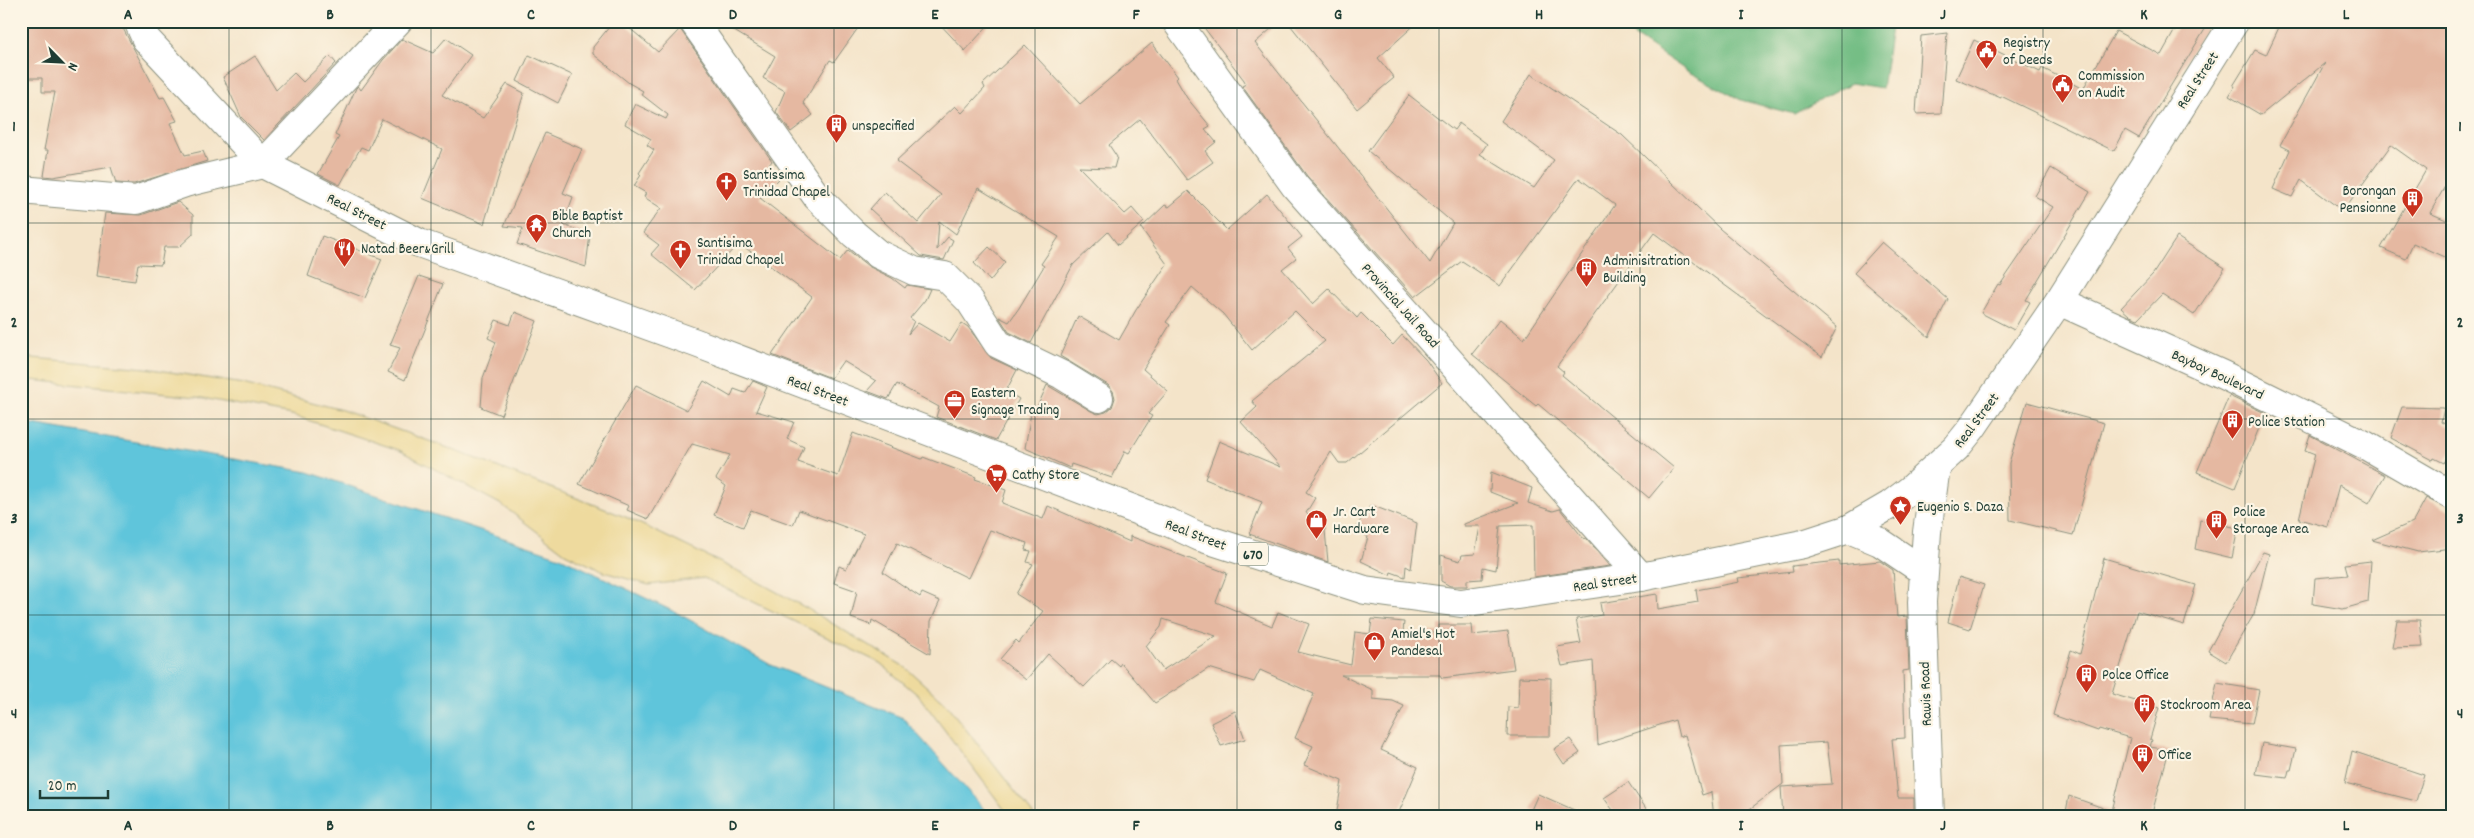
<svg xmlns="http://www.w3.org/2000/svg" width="2474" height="838" font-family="Dekko,sans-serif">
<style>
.forest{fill:#74be85;stroke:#4a7e5c}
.sand{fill:#eeda9e;stroke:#868c69}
.water{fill:#5ec5db;stroke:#3e8188}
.building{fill:#e5b8a1;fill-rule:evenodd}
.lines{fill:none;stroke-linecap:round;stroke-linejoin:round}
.minor-casing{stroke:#8a907e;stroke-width:30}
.major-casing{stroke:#8a907e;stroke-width:30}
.minor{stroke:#fff;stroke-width:28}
.major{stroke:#fff;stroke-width:28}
.grid{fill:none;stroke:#1f3d34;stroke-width:1;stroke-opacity:0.55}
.labels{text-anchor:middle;stroke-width:4.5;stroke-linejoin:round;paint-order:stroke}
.shield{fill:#fcf5e5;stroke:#617469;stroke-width:1}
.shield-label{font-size:14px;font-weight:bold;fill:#1f3d34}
.poi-label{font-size:15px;fill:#1f3d34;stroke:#fcf5e5;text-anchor:start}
.street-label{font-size:15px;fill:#1f3d34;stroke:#fcf5e5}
.neatline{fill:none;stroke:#1f3d34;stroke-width:2}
.grid-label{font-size:16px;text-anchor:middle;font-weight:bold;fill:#1f3d34}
</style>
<rect width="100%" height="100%" fill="#fcf5e5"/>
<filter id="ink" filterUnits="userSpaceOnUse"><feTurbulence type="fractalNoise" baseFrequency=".02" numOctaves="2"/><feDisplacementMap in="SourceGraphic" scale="10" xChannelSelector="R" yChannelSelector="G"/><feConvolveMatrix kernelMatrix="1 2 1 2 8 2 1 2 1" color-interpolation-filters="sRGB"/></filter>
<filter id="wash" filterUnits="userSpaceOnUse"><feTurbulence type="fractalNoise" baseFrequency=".0096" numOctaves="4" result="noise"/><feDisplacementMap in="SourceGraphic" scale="20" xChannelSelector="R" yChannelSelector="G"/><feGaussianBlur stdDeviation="1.12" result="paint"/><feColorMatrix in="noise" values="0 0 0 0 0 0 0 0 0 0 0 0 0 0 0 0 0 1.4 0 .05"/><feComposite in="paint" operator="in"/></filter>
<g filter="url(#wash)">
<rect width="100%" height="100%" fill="#f4e4c9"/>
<path class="forest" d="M1612,21H1892L1882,88L1851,83L1794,114L1741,100L1687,71Z"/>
<path class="sand" d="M21,357L146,368L243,384L342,410L443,446L628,518L740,572L808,609L905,667L946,704L1035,817H1010L919,696L880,663L704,578L649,585L604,572L565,553L502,505L399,450L292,415L197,397L21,379Z"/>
<path class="water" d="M21,422L308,472L560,557L679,614L771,665L903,718L991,817H21Z"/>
<g id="blocks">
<path class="building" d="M21,21H119L160,98L164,97L177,121L170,123L185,155L203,151L207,161L134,184L116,183L111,167L53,177L44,176L48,150H44L55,92H42V78H21Z
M614,21H621L658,52L680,29L772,161L767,168L779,179L760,198L840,260L848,250L868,266L892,278L905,288L907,285L930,289L925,300L910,318L914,321L908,334L918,323L950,342L962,323L968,327L991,358L1017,370L1006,391L1019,399L996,440L936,417L939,407L897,384L888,399L867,391L876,381L843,361L831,378L772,355L812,297L739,243L695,290L651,254L659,245L643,233L661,208L644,197L646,193L634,186L641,175L639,173L654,150L647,145L651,139L625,124L635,104L666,119L668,115L641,94L643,91L629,83L593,54V47Z
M718,21H863L834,62L830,60L803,103L813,115L791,132L776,112L785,91L763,78L775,56Z
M937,21H992L965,51Z
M1199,21H1280L1255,43L1430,263L1453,223L1368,151L1409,95L1454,130L1459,123L1487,144L1480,154L1534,188L1554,160L1501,121L1531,74L1622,135L1720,229L1837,327L1822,357L1654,233L1557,366L1564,372L1562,375L1674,468L1649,498L1538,404L1536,406L1472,354L1500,319L1524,339L1615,205L1579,178L1500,286L1462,261L1415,297L1307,176L1242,86L1246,84L1244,80Z
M1287,21H1419L1378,58L1394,78L1357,109Z
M2180,21H2210L2139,138L2125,130L2114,151L2001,96V98L1956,79L1974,40L2040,72L2042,68L2083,89L2116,31L2161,55Z
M2282,21H2453V167L2444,180L2448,181L2430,213L2453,223V261L2413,243L2406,259L2381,248L2426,170L2391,145L2343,211L2301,180L2292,197L2273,189L2290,150L2280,145L2325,63L2261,115L2229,96L2235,86H2233L2255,50L2266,55Z
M1947,33L1941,113L1916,114L1921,36Z
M446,38L471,55L442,95L483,118L507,84L524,93L484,224L422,198L442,149L382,119L368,150L361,147L340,185L318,174L339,137L335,135L356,88L358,86L361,90L383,60L402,39L433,53Z
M1152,43L1178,77L1176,79L1187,98L1210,126L1205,129L1216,142L1205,151L1213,162L1187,180L1140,119L1109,145L1117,157L1114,168L1079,167L1125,214L1132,208L1144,222L1118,245L1108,232L1073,265L1031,343L1009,332L999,317L1009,322L1019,308L1044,266L1041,264L1059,237L978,188L956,234L939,221L937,250L948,237L953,240L944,260L921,256L870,209L885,192L918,223L941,195L896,161L955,106L962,113L985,88L983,84L1025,45L1080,104Z
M529,55L572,75L558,103L517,81Z
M255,56L276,90L294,73L303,82L330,56L336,63L264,140L241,117L223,77Z
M545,133L582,149L563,193L573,197L563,225L590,234L586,267L517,244L523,228L504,226Z
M2051,168L2090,192L2026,300L2030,302L2014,330L1981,313L1998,284L2000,285L2053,207L2035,196Z
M1188,191L1227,230L1267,194L1302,237L1288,248L1296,258L1282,269L1313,304L1329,289L1357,318L1361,313L1393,345L1402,335L1426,360L1442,383L1347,463H1339L1331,452L1306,492L1315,498L1306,513L1324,520L1328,562L1249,534L1262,502L1205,479L1219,441L1281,467L1241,422L1257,407L1252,401L1325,341L1295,311L1252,350L1223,314L1192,287L1166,322L1170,325L1143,369L1168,391L1148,414L1152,416L1129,453L1125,451L1112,478L1071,464L1070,468L1025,448L1032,407L1036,410L1047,385L1091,411L1098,414L1106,412L1112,407L1115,398L1113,391L1108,385L1060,356L1078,316L1119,340L1136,310L1167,264L1141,228L1165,205L1169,207Z
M178,202L193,215V234L179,247H164L161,265L138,264L135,281L96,276L105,213L141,215Z
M322,236L382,259L365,298L308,276Z
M2177,237L2225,268L2194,315L2162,294L2138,319L2130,316L2121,308L2153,274Z
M1882,242L1948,299L1929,337L1854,273Z
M989,247L1005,262L990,281L974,263Z
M419,276L443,284L405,380L388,372L400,348L390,345Z
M515,312L537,321L501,415L481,407L483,378L496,342L488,338L496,320L510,325Z
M704,381L731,397L734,389L745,393L753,381L767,387L756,411L794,422L787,439L804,447L798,462L838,476L853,433L922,459L923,457L976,477L975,479L1006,490L1002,503L1043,519L1048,506L1130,542V536L1227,573L1216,602L1272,626L1278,612L1309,624L1298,652L1351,665L1355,632L1370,634L1372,619L1404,622L1403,632H1439V625H1472L1473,635L1508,631L1514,669L1442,678L1440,675H1341L1373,690V699L1393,701L1404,706L1381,750L1418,767L1397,817H1336L1342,781L1304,765L1313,746L1295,738L1314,694L1260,670L1254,682L1209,668L1155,703L1121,663L1119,666L1111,659L1084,687L1048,654L1026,680L1000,659L1016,640L1019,643L1043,611L1016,594L1033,564L1027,562L1031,551L1025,550L1027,543L990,530L968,578L897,543L883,572L920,597L922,593L940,601L931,621L930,654L872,620L871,625L851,618L857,591L834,583L839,566L846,569L864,534L799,510L793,525L751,510L743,527L714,515L726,486L716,479L730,455L692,444L648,519L627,510L629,506L579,484L636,385L687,410ZM1163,619L1216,636L1163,670L1146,646L1161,627Z
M2229,396L2265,413L2235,488L2197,472Z
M2027,402L2104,423L2073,535L2010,520L2009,463Z
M2402,407L2444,408L2441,422L2453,428V446L2444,463L2434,458L2433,460L2391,438Z
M2310,435L2385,475L2369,503L2339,485L2328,527L2299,519L2315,454L2305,450Z
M1491,472L1532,488L1528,503L1553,511L1560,509L1583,538L1587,539L1610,566L1534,577L1533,525L1500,526L1496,570L1483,567L1482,579L1467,580V586H1450L1441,581V555L1460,561L1462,555L1475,554L1480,526H1464V524L1518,503L1490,492Z
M2426,498L2453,512V548L2418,552L2372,540L2413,522Z
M1371,505L1417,523L1411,569L1406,566L1405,577L1391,572L1390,575L1361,561L1368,537L1356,527Z
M2200,520L2238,528L2232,558L2195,549Z
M2263,552L2269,554L2254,614L2226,662L2208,651Z
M2104,558L2196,585L2184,625L2137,611L2112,694L2159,708L2150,739L2152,740L2150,747L2169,750L2151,817H2065L2069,796L2112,811L2130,738L2099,729L2098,731L2053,715L2071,650L2080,654Z
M1839,561V565L1880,561L1893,570L1897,617L1907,616L1909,670L1903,671L1905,738L1892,739L1898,798H1914V817H1783L1781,787L1832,784L1827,742L1781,745L1783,784L1739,817H1714L1711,792L1702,795L1685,735L1679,737L1675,720L1598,745L1593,661L1562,666L1557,647L1581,643L1576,619L1602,615L1600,603L1657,594L1658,609L1698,602L1696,590L1739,582L1738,578L1793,572L1792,566Z
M2371,561L2368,602L2343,609L2313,604L2315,578L2348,575L2345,564Z
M1959,577L1984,585L1970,629L1948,622Z
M2397,620H2420L2423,647L2392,648Z
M1519,677L1551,678L1550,736H1507L1508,707L1518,708Z
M2217,683L2259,690L2252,724L2209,720Z
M1235,711L1245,739L1221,746L1211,723Z
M1570,739L1580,753L1564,764L1554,749Z
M2262,743L2296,749L2291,770H2289L2287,778L2256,774Z
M2352,751L2424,775L2416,801L2345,783Z
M1628,782L1647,810L1638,817H1618L1604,798Z
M1538,794L1590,817H1535L1537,812L1531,810Z"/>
</g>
</g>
<g filter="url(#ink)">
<use href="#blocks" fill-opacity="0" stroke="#8a907e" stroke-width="1"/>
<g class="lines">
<defs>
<path id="minor" d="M693,21L817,197L854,234L878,254L914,271L945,276L970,301L998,344L1062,375L1099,398
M1176,21L1295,186L1641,577
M21,190L136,200L185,183L263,164L398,21
M2059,301L2223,375L2365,445L2453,496
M1849,529L1880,542L1923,571
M1930,817L1922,602L1927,532L1936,467"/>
<path id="major" d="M138,21L146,39L263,164L419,243L696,343L1170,523L1200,537L1365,590L1461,603L1641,577L1803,544L1849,529L1890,505L1910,490L1956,448L1972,428L2059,301L2235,21"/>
</defs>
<use href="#minor" class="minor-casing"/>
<use href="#major" class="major-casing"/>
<use href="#minor" class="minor"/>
<use href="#major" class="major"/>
</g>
</g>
<path class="grid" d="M229,21V817M431,21V817M632,21V817M834,21V817M1035,21V817M1237,21V817M1439,21V817M1640,21V817M1842,21V817M2043,21V817M2245,21V817M21,223H2453M21,419H2453M21,615H2453"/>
<defs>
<symbol id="civic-pin" viewBox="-11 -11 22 30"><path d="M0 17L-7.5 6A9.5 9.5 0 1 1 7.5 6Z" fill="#c8321e" stroke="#fcf5e5"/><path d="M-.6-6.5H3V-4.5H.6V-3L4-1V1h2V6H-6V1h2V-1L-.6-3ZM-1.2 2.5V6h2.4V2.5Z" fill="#fff"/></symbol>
<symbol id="building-pin" viewBox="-11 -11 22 30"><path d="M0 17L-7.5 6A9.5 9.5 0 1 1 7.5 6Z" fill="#c8321e" stroke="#fcf5e5"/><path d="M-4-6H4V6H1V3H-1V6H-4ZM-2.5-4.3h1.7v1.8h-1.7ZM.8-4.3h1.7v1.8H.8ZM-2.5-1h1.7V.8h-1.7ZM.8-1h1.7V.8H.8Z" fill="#fff"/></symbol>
<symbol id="church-pin" viewBox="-11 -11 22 30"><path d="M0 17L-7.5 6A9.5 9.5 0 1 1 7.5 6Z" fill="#c8321e" stroke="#fcf5e5"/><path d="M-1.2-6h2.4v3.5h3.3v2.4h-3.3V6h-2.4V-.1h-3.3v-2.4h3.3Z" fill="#fff"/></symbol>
<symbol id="temple-pin" viewBox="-11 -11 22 30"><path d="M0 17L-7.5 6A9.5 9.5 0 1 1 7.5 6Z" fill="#c8321e" stroke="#fcf5e5"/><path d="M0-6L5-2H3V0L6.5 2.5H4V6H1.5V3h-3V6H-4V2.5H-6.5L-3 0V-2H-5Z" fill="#fff"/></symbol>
<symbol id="restaurant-pin" viewBox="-11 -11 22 30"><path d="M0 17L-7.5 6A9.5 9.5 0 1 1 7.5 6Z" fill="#c8321e" stroke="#fcf5e5"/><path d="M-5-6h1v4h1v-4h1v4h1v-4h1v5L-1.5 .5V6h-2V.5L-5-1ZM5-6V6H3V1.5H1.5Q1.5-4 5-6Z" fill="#fff"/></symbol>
<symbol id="office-pin" viewBox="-11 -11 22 30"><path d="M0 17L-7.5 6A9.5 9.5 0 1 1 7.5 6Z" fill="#c8321e" stroke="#fcf5e5"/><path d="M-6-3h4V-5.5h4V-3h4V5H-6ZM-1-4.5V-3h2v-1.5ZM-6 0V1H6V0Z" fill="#fff"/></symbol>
<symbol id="supermarket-pin" viewBox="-11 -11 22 30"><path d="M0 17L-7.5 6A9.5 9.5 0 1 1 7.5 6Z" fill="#c8321e" stroke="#fcf5e5"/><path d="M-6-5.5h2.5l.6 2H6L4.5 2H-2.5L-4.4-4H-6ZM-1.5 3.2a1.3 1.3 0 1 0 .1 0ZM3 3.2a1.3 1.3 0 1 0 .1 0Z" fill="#fff"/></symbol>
<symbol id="sight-pin" viewBox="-11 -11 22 30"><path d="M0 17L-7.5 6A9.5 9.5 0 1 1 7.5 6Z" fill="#c8321e" stroke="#fcf5e5"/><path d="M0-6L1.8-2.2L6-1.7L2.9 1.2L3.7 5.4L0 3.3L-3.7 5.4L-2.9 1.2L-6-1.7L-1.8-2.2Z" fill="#fff"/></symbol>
<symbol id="shop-pin" viewBox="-11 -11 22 30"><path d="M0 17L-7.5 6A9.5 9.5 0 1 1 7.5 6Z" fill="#c8321e" stroke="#fcf5e5"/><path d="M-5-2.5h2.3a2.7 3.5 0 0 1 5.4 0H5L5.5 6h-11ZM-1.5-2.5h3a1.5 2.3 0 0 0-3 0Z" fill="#fff"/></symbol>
</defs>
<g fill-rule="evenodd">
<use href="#civic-pin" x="1974" y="38" width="25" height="34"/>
<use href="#civic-pin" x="2050" y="72" width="25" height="34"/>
<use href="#building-pin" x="824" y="112" width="25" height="34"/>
<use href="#church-pin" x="714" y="170" width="25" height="34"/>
<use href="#building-pin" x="2400" y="186" width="25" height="34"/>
<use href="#temple-pin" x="524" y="212" width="25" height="34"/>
<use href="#restaurant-pin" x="332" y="236" width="25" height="34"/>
<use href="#church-pin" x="668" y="238" width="25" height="34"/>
<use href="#building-pin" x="1574" y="256" width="25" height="34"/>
<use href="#office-pin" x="942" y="388" width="25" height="34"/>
<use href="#building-pin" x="2220" y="408" width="25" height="34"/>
<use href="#supermarket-pin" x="984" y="462" width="25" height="34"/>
<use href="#sight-pin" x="1888" y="494" width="25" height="34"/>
<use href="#shop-pin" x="1304" y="508" width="25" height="34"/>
<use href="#building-pin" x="2204" y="508" width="25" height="34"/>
<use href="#shop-pin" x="1362" y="630" width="25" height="34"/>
<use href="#building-pin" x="2074" y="662" width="25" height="34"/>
<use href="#building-pin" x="2132" y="692" width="25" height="34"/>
<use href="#building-pin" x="2130" y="742" width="25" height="34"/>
</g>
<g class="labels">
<rect class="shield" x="1238" y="542.5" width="30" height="23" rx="4"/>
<g class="shield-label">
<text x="1253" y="559">670</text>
</g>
<g class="poi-label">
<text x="2003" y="47">Registry<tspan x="2003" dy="17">of Deeds</tspan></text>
<text x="2078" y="80">Commission<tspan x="2078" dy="17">on Audit</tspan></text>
<text x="852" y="130">unspecified</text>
<text x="743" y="179">Santissima<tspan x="743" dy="17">Trinidad Chapel</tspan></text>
<text x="2396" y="195" text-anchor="end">Borongan<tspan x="2396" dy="17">Pensionne</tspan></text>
<text x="552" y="220">Bible Baptist<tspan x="552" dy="17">Church</tspan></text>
<text x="697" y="247">Santisima<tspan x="697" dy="17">Trinidad Chapel</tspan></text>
<text x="361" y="253">Natad Beer&amp;Grill</text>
<text x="1603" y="265">Adminisitration<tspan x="1603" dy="17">Building</tspan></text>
<text x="971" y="397">Eastern<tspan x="971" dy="17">Signage Trading</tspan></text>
<text x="2248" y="426">Police Station</text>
<text x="1012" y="479">Cathy Store</text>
<text x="1917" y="511">Eugenio S. Daza</text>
<text x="1333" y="516">Jr. Cart<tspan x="1333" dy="17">Hardware</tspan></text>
<text x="2233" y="516">Police<tspan x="2233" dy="17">Storage Area</tspan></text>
<text x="1391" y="638">Amiel's Hot<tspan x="1391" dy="17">Pandesal</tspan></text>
<text x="2102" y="679">Polce Office</text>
<text x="2160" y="709">Stockroom Area</text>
<text x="2158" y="759">Office</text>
</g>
<g class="street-label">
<text transform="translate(2197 80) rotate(-57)" y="5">Real Street</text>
<text transform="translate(357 211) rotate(27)" y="5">Real Street</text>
<text transform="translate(1401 305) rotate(48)" y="5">Provincial Jail Road</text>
<text transform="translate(2218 374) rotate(25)" y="5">Baybay Boulevard</text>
<text transform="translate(818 390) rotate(21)" y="5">Real Street</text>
<text transform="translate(1976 420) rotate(-53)" y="5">Real Street</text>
<text transform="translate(1196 534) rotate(21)" y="5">Real Street</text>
<text transform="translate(1605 582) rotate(-8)" y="5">Real Street</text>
<text transform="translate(1925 694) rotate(-92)" y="5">Rawis Road</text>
</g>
</g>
<rect width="2474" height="838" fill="none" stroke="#fcf5e5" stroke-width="55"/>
<g transform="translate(62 62) rotate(114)" stroke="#fcf5e5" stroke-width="4" paint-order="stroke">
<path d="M0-4L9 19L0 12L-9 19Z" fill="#1f3d34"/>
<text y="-8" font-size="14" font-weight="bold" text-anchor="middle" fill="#1f3d34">N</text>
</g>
<path d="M40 790v8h68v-8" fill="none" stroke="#1f3d34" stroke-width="2.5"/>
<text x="48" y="790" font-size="15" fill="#1f3d34" stroke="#fcf5e5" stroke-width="4" paint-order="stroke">20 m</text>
<rect x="28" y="28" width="2418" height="782" class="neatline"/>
<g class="grid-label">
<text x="128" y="19">A</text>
<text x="330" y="19">B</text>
<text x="531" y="19">C</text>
<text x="733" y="19">D</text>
<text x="935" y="19">E</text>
<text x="1136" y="19">F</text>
<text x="1338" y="19">G</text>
<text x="1539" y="19">H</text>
<text x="1741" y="19">I</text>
<text x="1943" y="19">J</text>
<text x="2144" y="19">K</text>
<text x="2346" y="19">L</text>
<text x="14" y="131">1</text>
<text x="2460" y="131">1</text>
<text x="14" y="327">2</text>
<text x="2460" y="327">2</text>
<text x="14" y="523">3</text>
<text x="2460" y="523">3</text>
<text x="14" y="718">4</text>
<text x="2460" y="718">4</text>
<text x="128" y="830">A</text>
<text x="330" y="830">B</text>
<text x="531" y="830">C</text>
<text x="733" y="830">D</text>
<text x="935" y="830">E</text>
<text x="1136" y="830">F</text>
<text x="1338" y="830">G</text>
<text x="1539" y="830">H</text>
<text x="1741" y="830">I</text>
<text x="1943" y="830">J</text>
<text x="2144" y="830">K</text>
<text x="2346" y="830">L</text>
</g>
</svg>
